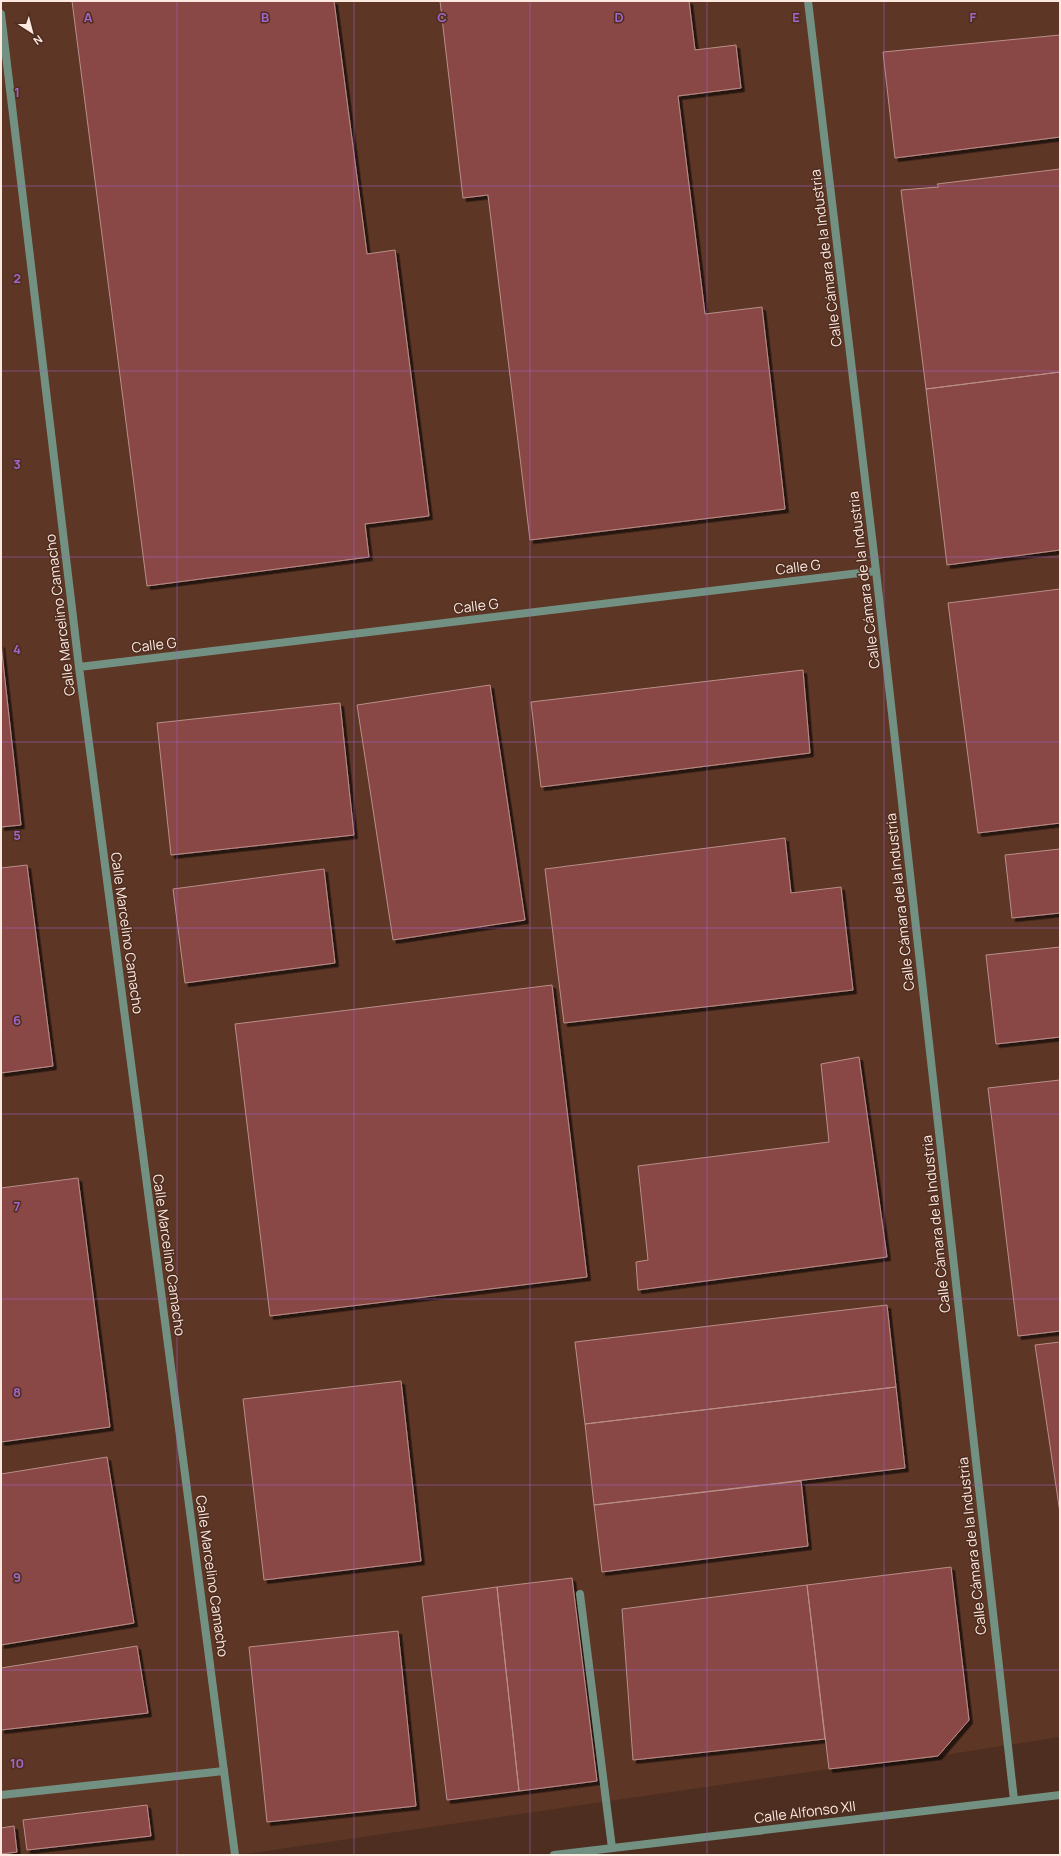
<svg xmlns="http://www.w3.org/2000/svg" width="1061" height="1856" font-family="Manrope,sans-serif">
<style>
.built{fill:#5d3625}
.building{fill:#894744;stroke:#ba8e8b;filter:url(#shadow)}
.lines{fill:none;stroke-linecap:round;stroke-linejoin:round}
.service{stroke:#739182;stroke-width:8}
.minor{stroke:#739182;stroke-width:8}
.tertiary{stroke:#739182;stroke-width:8}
.grid{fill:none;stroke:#a265c9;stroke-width:1;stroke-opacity:0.55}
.labels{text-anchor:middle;stroke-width:3;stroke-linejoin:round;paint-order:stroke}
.street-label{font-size:14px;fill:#fee9e0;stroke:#4e2e20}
.grid-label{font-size:13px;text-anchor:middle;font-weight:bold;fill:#a265c9;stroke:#4e2e20;stroke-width:3;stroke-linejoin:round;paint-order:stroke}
</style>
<defs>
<filter id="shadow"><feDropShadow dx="3.5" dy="3.5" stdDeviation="0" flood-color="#0009"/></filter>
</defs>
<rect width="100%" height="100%" fill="#4e2e20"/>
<path class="built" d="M1,1H1060V1737L938,1756L829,1769L239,1855H1Z"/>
<path class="building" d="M72,1H334L367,254L395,250L429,516L365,524L369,557L147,586Z
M440,1H689L695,50L736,45L741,88L678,96L705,314L762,307L785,509L530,540L488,195L463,198Z
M1060,35V137L895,158L883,52Z
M1060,169V372L926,389L901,190L939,187L937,184Z
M1060,372V550L947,565L926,389Z
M1060,589V823L978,833L948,603Z
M1,644L21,825L1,827Z
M803,670L810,753L541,787L531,702Z
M490,685L525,920L393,940L357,705Z
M340,703L354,835L171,855L157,723Z
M785,838L791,893L841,887L853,990L564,1023L545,869Z
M1060,849V913L1012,918L1005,855Z
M27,865L53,1066L1,1073V868Z
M324,869L335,963L185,983L173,889Z
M1060,947V1037L996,1044L986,955Z
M552,985L587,1277L270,1316L235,1024Z
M859,1057L887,1257L638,1290L636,1262L648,1260L638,1166L829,1142L821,1064Z
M1060,1080V1331L1018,1336L988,1088Z
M78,1178L110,1427L1,1442V1188Z
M887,1305L896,1387L585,1424L575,1342Z
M1060,1342V1513L1035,1345Z
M401,1381L421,1561L264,1580L243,1399Z
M896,1387L905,1468L594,1505L585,1424Z
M107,1457L134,1623L1,1645V1474Z
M801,1481L808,1546L602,1572L594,1505Z
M951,1567L969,1720L938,1756L829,1769L807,1585Z
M572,1578L597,1781L519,1791L497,1587Z
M807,1585L825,1739L633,1760L622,1609Z
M497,1587L519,1791L447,1800L422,1597Z
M398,1631L416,1806L267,1822L249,1647Z
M137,1646L148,1713L1,1730V1668Z
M147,1805L151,1836L27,1850L23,1820Z
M14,1826L17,1852L1,1854V1828Z"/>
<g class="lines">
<path class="service" d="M580,1594L612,1848
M1,1795L224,1771"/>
<path class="minor" d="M808,1L876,571L1014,1800
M1,14L79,667L235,1855
M79,667L876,571"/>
<path class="tertiary" d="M554,1855L1060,1795"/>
</g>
<path class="grid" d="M177,1V1855M354,1V1855M530,1V1855M707,1V1855M884,1V1855M1,186H1060M1,371H1060M1,557H1060M1,742H1060M1,928H1060M1,1114H1060M1,1299H1060M1,1485H1060M1,1670H1060"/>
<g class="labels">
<g class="street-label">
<text transform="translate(826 258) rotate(-97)" y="5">Calle Cámara de la Industria</text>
<text transform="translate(798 567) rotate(-7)" y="5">Calle G</text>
<text transform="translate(864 580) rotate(-97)" y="5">Calle Cámara de la Industria</text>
<text transform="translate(476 606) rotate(-7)" y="5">Calle G</text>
<text transform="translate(60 615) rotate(-97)" y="5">Calle Marcelino Camacho</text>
<text transform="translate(154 645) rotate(-7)" y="5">Calle G</text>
<text transform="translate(900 902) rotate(-96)" y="5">Calle Cámara de la Industria</text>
<text transform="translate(127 933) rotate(82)" y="5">Calle Marcelino Camacho</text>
<text transform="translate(936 1224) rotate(-96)" y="5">Calle Cámara de la Industria</text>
<text transform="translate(169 1255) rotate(82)" y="5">Calle Marcelino Camacho</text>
<text transform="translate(972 1546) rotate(-96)" y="5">Calle Cámara de la Industria</text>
<text transform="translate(212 1576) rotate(82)" y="5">Calle Marcelino Camacho</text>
<text transform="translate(805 1812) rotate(-7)" y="5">Calle Alfonso XII</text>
</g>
</g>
<g class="grid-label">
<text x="88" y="22">A</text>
<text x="265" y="22">B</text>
<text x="442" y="22">C</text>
<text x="619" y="22">D</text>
<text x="796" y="22">E</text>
<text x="973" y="22">F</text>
<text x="17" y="97">1</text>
<text x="17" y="283">2</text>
<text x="17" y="469">3</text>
<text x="17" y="654">4</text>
<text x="17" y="840">5</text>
<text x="17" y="1025">6</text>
<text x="17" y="1211">7</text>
<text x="17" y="1397">8</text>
<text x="17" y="1582">9</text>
<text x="17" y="1768">10</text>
</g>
<rect width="1061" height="1856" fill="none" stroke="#fee9e0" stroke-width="4"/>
<g transform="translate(32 32) rotate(144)" stroke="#4e2e20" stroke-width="3" paint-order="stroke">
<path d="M0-3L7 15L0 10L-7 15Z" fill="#fee9e0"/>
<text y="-6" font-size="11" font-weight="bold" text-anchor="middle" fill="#fee9e0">N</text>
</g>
</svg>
